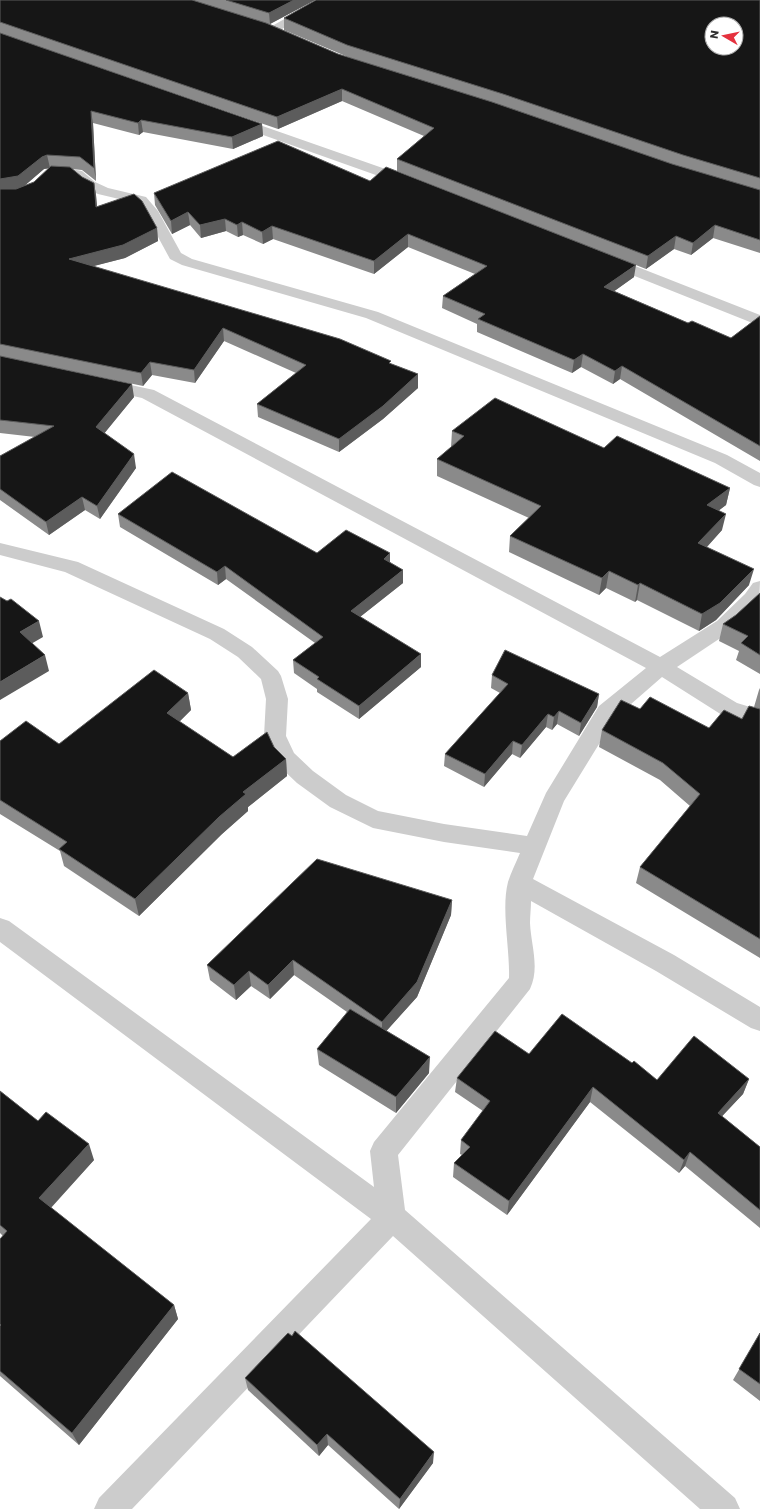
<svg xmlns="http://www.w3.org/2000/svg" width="760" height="1509" font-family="Poppins,sans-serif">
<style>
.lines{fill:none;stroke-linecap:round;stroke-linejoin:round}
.minor{fill:#ccc;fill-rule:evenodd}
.wall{fill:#8a8a8a;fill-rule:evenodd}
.shaded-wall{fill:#5c5c5c}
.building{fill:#161616;stroke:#5c5c5c;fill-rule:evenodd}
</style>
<rect width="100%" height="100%" fill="#fff"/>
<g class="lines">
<path class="minor" d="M318,0H333L275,33H267L265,30Z
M234,116L414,179L416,182L414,185H404L229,123L227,120L229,117Z
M71,169L82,171L95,182L108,188L146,197L158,211L181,253L192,259L378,312L727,455L760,473V487L754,485L715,463L366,318L182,265L170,259L145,213L136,203L98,194L85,188L73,177L66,176L64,173L66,170Z
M607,255L760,315V326L602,263L599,260L602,257Z
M103,379L154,390L660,657L717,621L745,594L753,583L760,581L759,604L731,631L677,667L737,703L760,710V726L722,715L662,677L615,718L564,801L533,879L674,955L760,1007V1031L751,1028L656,971L531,901C531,908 530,916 530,923C531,945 540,968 530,989L398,1155L405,1210L735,1498L740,1509H700L393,1236L132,1509H94L99,1498L371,1219L0,942V918L9,921L374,1187L370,1151L374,1142L509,978C510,949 501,909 508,882C511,872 516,863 520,853L444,842L373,828L330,807L297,783L277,764L264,736L266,699L261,679L238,657L210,639L65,572L0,555V543L78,562L224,629L252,647L278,671L281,676L288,699L286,736L294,753L313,771L346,795L378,811L444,824L527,836L546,793L599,706L646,668L142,398L97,388L95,384L97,380Z"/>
</g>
<path class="wall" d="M0,0H315L270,24L338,54L597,138L502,106L348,57L284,30V18L760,0V253L713,238L691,255L674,249L646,269L397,171V159L424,136L342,101L278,129L0,33L262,124L263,136L233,149L143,132L139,135L93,123L96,181L82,170L72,169L82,177L94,183L96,195L97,207L157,228L158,241L125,258L93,266L391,364L418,374V388L383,419L339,452L258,417L257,404L296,373L224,341L195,383L152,375L143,386L0,356ZM50,168L34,182L23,186L44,169Z
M370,181L634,277L614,291L688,323L731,338L760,316V461L620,379L613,384L581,367L572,373L477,332V324L442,308L443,296L475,274L408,247L374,274L273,239L263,244L243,235L238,237L226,231L201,238L190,225L172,234L155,205L154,193Z
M0,356L134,397L104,433L136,468L100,519L85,510L49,535L0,500V456L35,437L0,433Z
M452,431L604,448L730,488L726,505L719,510L722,530L707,547L749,585L716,620L699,631L637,600L635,602L606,588L599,595L509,552L510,536L529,518L437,476V459L451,447Z
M118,514L317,553H390V562L403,583L360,617L421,667L359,719L317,692V689L294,673L293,660L315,643L226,579L218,585L120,527Z
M760,593V674L736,660L739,651L719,641L723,624L736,615Z
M492,675L599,694L597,707L579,736L557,724L552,730L546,727L520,758L512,754L484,787L444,766L445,754L500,693L491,688Z
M760,688V709L754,707L759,690Z
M188,693L191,710L179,722L233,757L274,747L286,759L287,776L248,807V811L222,834L139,916L64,866L60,851L0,814V741L59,744Z
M640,709L709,728L742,719L760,709V958L636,883L640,867L690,806L660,780L599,747L602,730Z
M452,900L451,915L417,997L386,1031L429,1073L396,1113L319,1065L317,1049L347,1012L294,975L270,999L251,986L236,1000L210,980L207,965Z
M529,1054L632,1063L657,1080L749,1079L743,1094L722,1116L760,1147V1228L685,1166L679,1173L590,1102L507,1215L453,1177L454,1163L462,1155L460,1154L461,1140L483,1111L455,1092L457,1078Z
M0,1091L38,1121L94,1160L51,1208L174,1305L178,1319L79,1445L0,1376V1239L3,1236L0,1233Z
M760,1333V1401L733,1380Z
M245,1378L433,1463L399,1509L328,1445L319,1456L248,1390Z"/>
<path class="shaded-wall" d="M294,0H315L270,24L269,13Z
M342,89V101L278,129L277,117Z
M91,111L93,123L96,181L94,168Z
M141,120L143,132L139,135L138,123Z
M262,124L263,136L233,149L232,137Z
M47,155L50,168L44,169L21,189L0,192V179L42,157Z
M94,183L96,195L98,220L96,207Z
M188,212L190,225L172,234L171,221Z
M225,219L226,231L201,238L200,225Z
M242,222L243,235L238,237L237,225Z
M715,225L713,238L691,255L693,243Z
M272,226L273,239L263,244L262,232Z
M157,228L158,241L125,258L71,272L69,259Z
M408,234V247L374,274V261Z
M676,236L674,249L646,269L648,256Z
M636,265L634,277L602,300L604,287Z
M223,328L224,341L195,383L194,370Z
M583,354L581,367L572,373L574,360Z
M150,362L152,375L143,386L141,373Z
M622,366L620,379L613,384L615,371Z
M418,374V388L383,419L339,452V439Z
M132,384L134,397L99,440L96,427Z
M134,454L136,468L100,519L97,506Z
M730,488L726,505L704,522L707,505Z
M82,497L85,510L49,535L46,522Z
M726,514L722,530L695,560L698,543Z
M390,553V566L384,559Z
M225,566L226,579L218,585L217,572Z
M754,569L749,585L716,620L699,631L702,614Z
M403,570V583L351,624V611Z
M609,571L606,588L599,595L602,578Z
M640,583L637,600L635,602L638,585Z
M39,621L43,637L24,648L20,632Z
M421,654V667L359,719V706Z
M45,655L49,671L0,700V682Z
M188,693L191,710L170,731L167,713Z
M599,694L597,707L579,736L581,723Z
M559,711L557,724L552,730L554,717Z
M548,714L546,727L520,758L522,745Z
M513,741L512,754L484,787L485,774Z
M286,759L287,776L248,807V811L222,834L139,916L135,899L243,792Z
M452,900L451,915L417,997L382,1036V1022Z
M293,960L294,975L270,999L268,985Z
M249,971L251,986L236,1000L234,985Z
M430,1057L429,1073L396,1113V1097Z
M749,1079L743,1094L712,1127L718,1113Z
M593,1087L590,1102L507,1215L509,1201Z
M89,1144L94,1160L46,1213L39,1198Z
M690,1152L685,1166L679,1173L684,1160Z
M174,1305L178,1319L79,1445L72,1433Z
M327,1434L328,1445L319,1456L317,1445Z
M434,1452L433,1463L399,1509L400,1499Z"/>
<path class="building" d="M0,0H192L266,23L338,54L492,102L672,164L760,190V240L715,225L693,243L676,236L648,256L397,159L434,128L342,89L277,117L0,22Z
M226,0H294L269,13Z
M316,0H760V178L683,155L503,94L347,45L284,18ZM712,24H736V48H712Z
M0,33L262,124L232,137L141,120L138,123L91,111L94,168L80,157L47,155L42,157L18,176L0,179Z
M278,141L370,181L386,167L636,265L604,287L688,323L692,321L731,338L760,316V446L622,366L615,371L583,354L574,360L478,319L485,314L443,296L487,266L408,234L374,261L272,226L262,232L242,222L237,225L225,219L200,225L188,212L171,221L154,193Z
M51,166L70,167L82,177L94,183L96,207L134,194L142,201L157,228L123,245L69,259L340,339L391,361L389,363L418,374L383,406L339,439L257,404L306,365L223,328L194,370L150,362L141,373L0,344V189H16L34,182Z
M0,356L132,384L96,427L134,454L97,506L82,497L46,522L0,489V456L54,426L0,420Z
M495,398L604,448L617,436L730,488L707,505L726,514L698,543L754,569L720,603L702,614L640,583L638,585L609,571L602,578L510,536L541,506L437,459L464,436L452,431Z
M172,472L317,553L346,530L390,553L384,559L403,570L351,611L421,654L359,706L317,679L319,677L293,660L323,637L225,566L217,572L118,514Z
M760,593V655L741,643L748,636L723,624L736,615Z
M0,597L7,601L11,599L39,621L20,632L45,655L0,682Z
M505,650L599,694L581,723L559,711L554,717L548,714L522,745L513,741L485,774L445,754L508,684L492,675Z
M154,670L188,693L167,713L233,757L267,732L274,747L286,759L243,792L246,794L219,817L135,899L59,849L67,842L0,800V741L26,721L59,744Z
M650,697L709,728L724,710L742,719L749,706L760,709V939L640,867L700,794L663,763L602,730L621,700L640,709Z
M317,859L452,900L417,982L382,1022L293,960L268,985L249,971L234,985L207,965Z
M350,1009L430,1057L396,1097L317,1049Z
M562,1014L632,1063L634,1061L657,1080L694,1036L749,1079L718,1113L760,1147V1210L690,1152L684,1160L593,1087L509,1201L454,1163L470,1147L461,1140L490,1101L457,1078L495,1031L529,1054Z
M0,1091L38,1121L46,1112L89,1144L39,1198L174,1305L72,1433L0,1371V1326L1,1325L0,1324V1239L7,1231L0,1225Z
M295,1331L434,1452L400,1499L327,1434L317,1445L245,1378L288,1333L292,1336Z
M760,1333V1384L739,1369Z"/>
<g transform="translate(724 36) rotate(279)"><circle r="19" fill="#ffffff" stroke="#acacac"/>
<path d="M0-3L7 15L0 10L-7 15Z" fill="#e5313e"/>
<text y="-6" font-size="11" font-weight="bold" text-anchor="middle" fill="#2f2f2f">N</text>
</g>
</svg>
